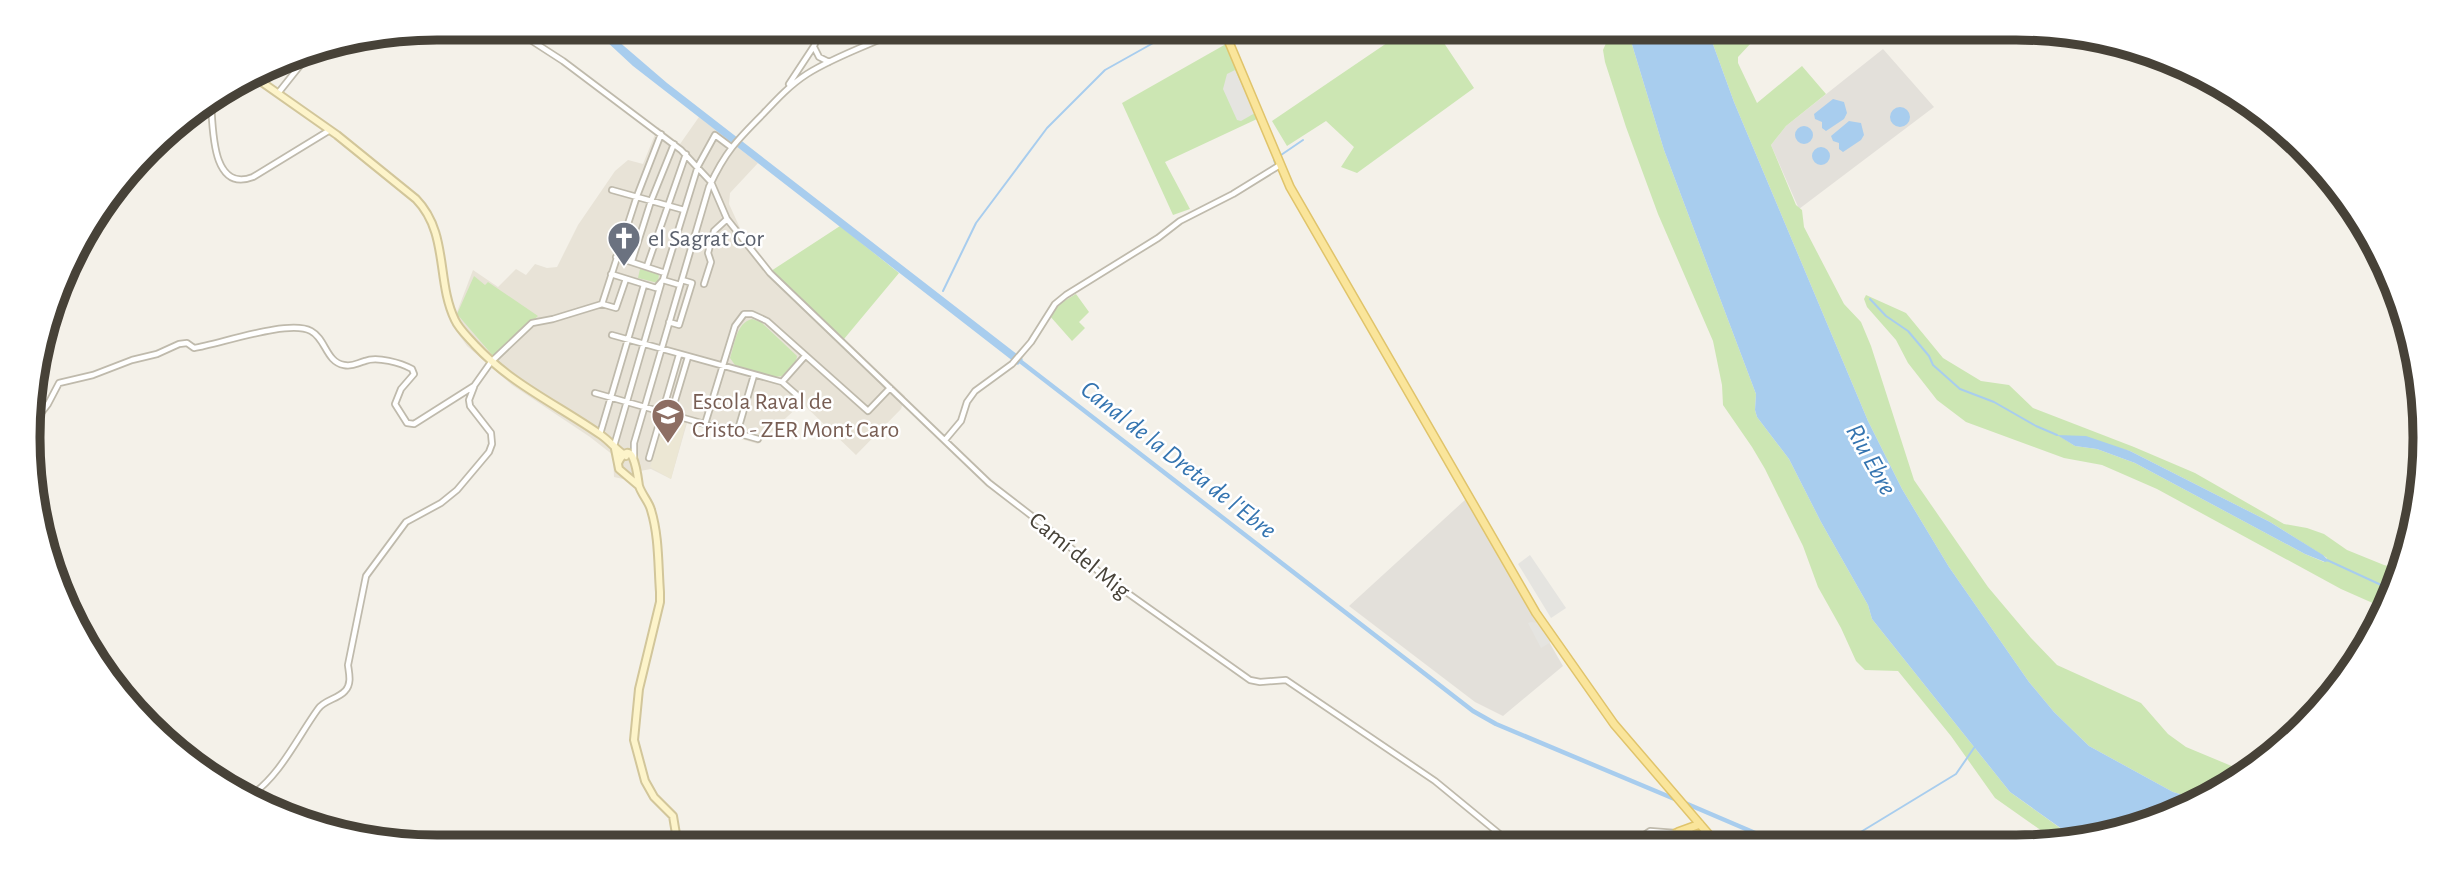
<svg xmlns="http://www.w3.org/2000/svg" width="2453" height="875" font-family="'Alegreya Sans',sans-serif">
<style>
.residential{fill:#e8e3d7}
.industrial{fill:#e3e0da}
.education{fill:#ece7d4}
.green{fill:#cce6b3;fill-rule:evenodd}
.parking{fill:#e5e4e0}
.water{fill:#a8cdee}
.lines{fill:none;stroke-linecap:round;stroke-linejoin:round}
.stream{stroke:#a8cdee;stroke-width:2}
.canal{stroke:#a8cdee;stroke-width:4.5}
.street-casing{stroke:#bfbaac;stroke-width:8}
.secondary-casing{stroke:#d2c69a;stroke-width:10}
.primary-casing{stroke:#e0c46b;stroke-width:10}
.street{stroke:#fff;stroke-width:4.5}
.secondary{stroke:#fdf4ca;stroke-width:6}
.primary{stroke:#fae59b;stroke-width:7}
.labels{text-anchor:middle;stroke-width:5;stroke-linejoin:round;paint-order:stroke}
.worship-label{font-size:24px;fill:#5b616d;stroke:#fff;text-anchor:start}
.education-label{font-size:24px;fill:#785e54;stroke:#fff;text-anchor:start}
.street-label{font-size:24px;fill:#474238;stroke:#fff}
.water-label{font-size:26px;font-style:italic;fill:#3474b0;stroke:#fff}
.rim{fill:none;stroke:#474238;stroke-width:9}
</style>
<rect width="100%" height="100%" fill="#f4f1e9"/>
<path class="residential" d="M699,117L758,163L730,193L729,204L745,239L771,271L905,396L901,409L856,455L802,403L758,444L687,423L671,479L651,469L640,471L623,479L614,477L613,455L590,437L512,385L467,346L452,325L473,270L498,287L516,269L526,275L535,264L547,268L557,267L578,225L615,171L628,160L643,164L658,127L680,144Z"/>
<path class="industrial" d="M1883,49L1934,107L1799,209L1771,145L1786,126Z
M1466,499L1563,666L1503,716L1475,702L1349,606Z"/>
<path class="education" d="M665,418L686,423L671,479L650,467Z"/>
<path class="green" d="M1409,28H1434L1474,88L1357,173L1341,167L1354,147L1326,121L1287,146L1272,121Z
M1607,28H1627L1664,150L1756,394L1755,410L1757,417L1789,459L1821,522L1868,605L1872,619L2010,792L2078,841L2059,843L1995,798L1951,736L1898,671L1865,670L1856,661L1841,628L1818,587L1803,546L1765,469L1752,447L1723,405L1722,385L1713,341L1658,214L1626,127L1605,62L1603,50L1610,34Z
M1710,28H1778L1752,42L1738,57V63L1757,103L1802,66L1826,94L1786,126L1771,145L1796,205L1802,210L1804,227L1844,304L1861,322L1871,346L1914,480L1988,587L2031,638L2057,665L2141,703L2168,734L2186,747L2234,767L2251,768L2203,801L2173,792L2089,746L2054,712L2029,682L1949,567L1902,489L1868,421L1734,102L1710,36Z
M1226,44L1257,119L1165,162L1190,209L1173,215L1122,103Z
M840,226L899,273L844,339L771,271Z
M640,269L659,274L658,283L638,278Z
M474,276L485,285L488,282L538,316L494,357L457,314Z
M1076,294L1089,312L1079,322L1085,328L1072,341L1049,315L1059,304Z
M1866,295L1906,313L1943,358L1981,381L2009,385L2033,408L2134,447L2195,473L2284,524L2307,528L2324,534L2347,550L2384,565L2401,569L2384,608L2341,589L2157,489L2102,465L2064,458L1966,422L1937,400L1908,363L1896,340L1867,307L1864,299ZM2058,435L2130,451L2270,522L2327,558L2324,562L2305,554L2135,463L2097,449L2075,446Z
M752,319L761,322L797,356L796,361L782,376L775,377L735,365L730,358C735,344 736,323 752,319Z"/>
<path class="parking" d="M1235,70L1255,113L1241,121L1237,120L1223,89L1227,74Z
M1530,555L1566,608L1551,618L1518,564Z
M1531,622L1539,623L1551,642L1541,648L1528,623Z"/>
<path class="water" d="M592,28H603L667,83L1023,359L1018,365L633,66Z
M1627,28H1710V36L1734,102L1868,421L1902,489L1949,567L2029,682L2054,712L2089,746L2173,792L2203,801L2196,805L2078,841L2076,839L2010,792L1872,619L1868,605L1821,522L1789,459L1757,417L1755,410L1756,394L1664,150Z
M1833,99L1844,102L1847,113L1844,119L1826,131L1822,128V122L1815,119L1814,114Z
M1890 117a10 10 0 1 1 20 0a10 10 0 1 1-20 0Z
M1849,121L1861,123L1864,135L1861,140L1843,152L1839,149V143L1833,141L1831,136Z
M1795 135a9 9 0 1 1 18 0a9 9 0 1 1-18 0Z
M1812 156a9 9 0 1 1 18 0a9 9 0 1 1-18 0Z
M2057,435L2086,436L2130,451L2270,522L2323,555L2329,561L2325,562L2305,554L2135,463L2097,449L2075,446Z"/>
<g class="lines">
<path class="stream" d="M1281,155L1303,140
M1274,160L1275,163
M943,291L976,223L1047,128L1105,70L1180,28
M1870,299L1886,316L1908,331L1929,356L1933,365L1960,389L1994,402L2036,426L2057,435
M2327,560L2392,590
M1841,844L1956,774L1976,745"/>
<path class="canal" d="M1016,358L1473,711L1496,724L1677,800
M1685,803L1781,844"/>
<defs>
<path id="street" d="M512,28L563,61L681,150L711,182L727,219L770,273L989,483L1050,530L1105,577L1250,680L1260,682L1286,680L1435,781L1513,845
M814,47L819,57L829,62
M789,84L814,46L821,28
M279,92L310,53
M211,102C213,127 211,193 253,177L330,130
M612,190L684,210
M616,257L665,273L663,280
M632,261L651,201L674,144
M647,266L686,154
M665,273L698,166L715,135L731,147
M611,274L656,288L663,280L680,285
M704,284L711,262L708,253L714,231L727,219
M602,304L637,196L661,134
M602,304L616,308L626,279
M669,322L679,325L692,283L682,280
M612,335L782,382L805,356
M782,382L798,396
M595,393L758,439
M671,414L688,357
M34,422L48,404L59,383L93,375L132,360L157,354L179,344L187,343L194,348C220,344 289,319 311,331C326,339 326,362 344,365C353,367 357,363 365,361C377,356 401,363 412,369L414,374L401,389L395,404L407,423L414,424L474,386L491,362L532,323L553,319L602,304
M705,424L735,326L744,314H752L767,321L868,411L890,388
M737,433L754,375
M600,434L644,285
M945,440L961,421L967,402L975,391L1012,364L1031,342L1055,304L1066,295L1158,238L1180,221L1233,194L1280,165
M614,446L661,284
M634,458V443L709,187C725,152 737,140 763,114C777,99 790,85 807,74C837,55 873,44 905,28
M649,458L679,355
M250,796C280,776 297,738 318,709C324,700 338,699 345,691C352,684 349,673 348,665L366,576L406,522L441,503L457,490L489,452L492,444L491,433L470,406L469,400L474,387
M1631,844L1650,831L1676,833"/>
<path id="secondary" d="M253,76L337,135L416,199C449,233 436,281 455,320C459,329 468,337 475,345C511,384 558,405 601,435C611,442 616,450 626,456
M615,449L619,469L639,486
M618,463C634,432 638,481 639,486C642,495 649,502 651,510C659,536 658,565 660,592V602L639,689L634,740L645,781L654,797L673,816L678,846"/>
<path id="primary" d="M1223,28L1290,187L1536,613L1614,724L1717,844
M1678,832L1700,824
M1676,833L1708,835"/>
</defs>
<use href="#street" class="street-casing"/>
<use href="#secondary" class="secondary-casing"/>
<use href="#primary" class="primary-casing"/>
<use href="#street" class="street"/>
<use href="#secondary" class="secondary"/>
<use href="#primary" class="primary"/>
</g>
<defs>
<symbol id="church-pin" viewBox="-11 -11 22 30"><path d="M0 17L-7.5 6A9.5 9.5 0 1 1 7.5 6Z" fill="#6b7280" stroke="#fff"/><path d="M-1.2-6h2.4v3.5h3.3v2.4h-3.3V6h-2.4V-.1h-3.3v-2.4h3.3Z" fill="#fff"/></symbol>
<symbol id="school-pin" viewBox="-11 -11 22 30"><path d="M0 17L-7.5 6A9.5 9.5 0 1 1 7.5 6Z" fill="#8d6e63" stroke="#fff"/><path d="M0-5L7-2L0 1L-7-2ZM-4 1L0 2.5L4 1V4Q0 6-4 4Z" fill="#fff"/></symbol>
</defs>
<g fill-rule="evenodd">
<use href="#church-pin" x="605" y="219" width="38" height="52"/>
<use href="#school-pin" x="649" y="396" width="38" height="52"/>
</g>
<g class="labels">
<g class="worship-label">
<text x="648" y="246">el Sagrat Cor</text>
</g>
<g class="education-label">
<text x="692" y="409">Escola Raval de<tspan x="692" dy="28">Cristo - ZER Mont Caro</tspan></text>
</g>
<g class="street-label">
<text transform="translate(1080 555) rotate(39)" y="8">Camí del Mig</text>
</g>
<g class="water-label">
<text transform="translate(1179 459) rotate(38)" y="9">Canal de la Dreta de l'Ebre</text>
<text transform="translate(1872 459) rotate(61)" y="9">Riu Ebre</text>
</g>
</g>
<path d="M0 0H2453V875H0ZM437 40H2016A397 397 0 0 1 2413 437V438A397 397 0 0 1 2016 835H437A397 397 0 0 1 40 438V437A397 397 0 0 1 437 40Z" fill="#fff" fill-rule="evenodd"/>
<path class="rim" d="M437 40H2016A397 397 0 0 1 2413 437V438A397 397 0 0 1 2016 835H437A397 397 0 0 1 40 438V437A397 397 0 0 1 437 40Z"/>
</svg>
